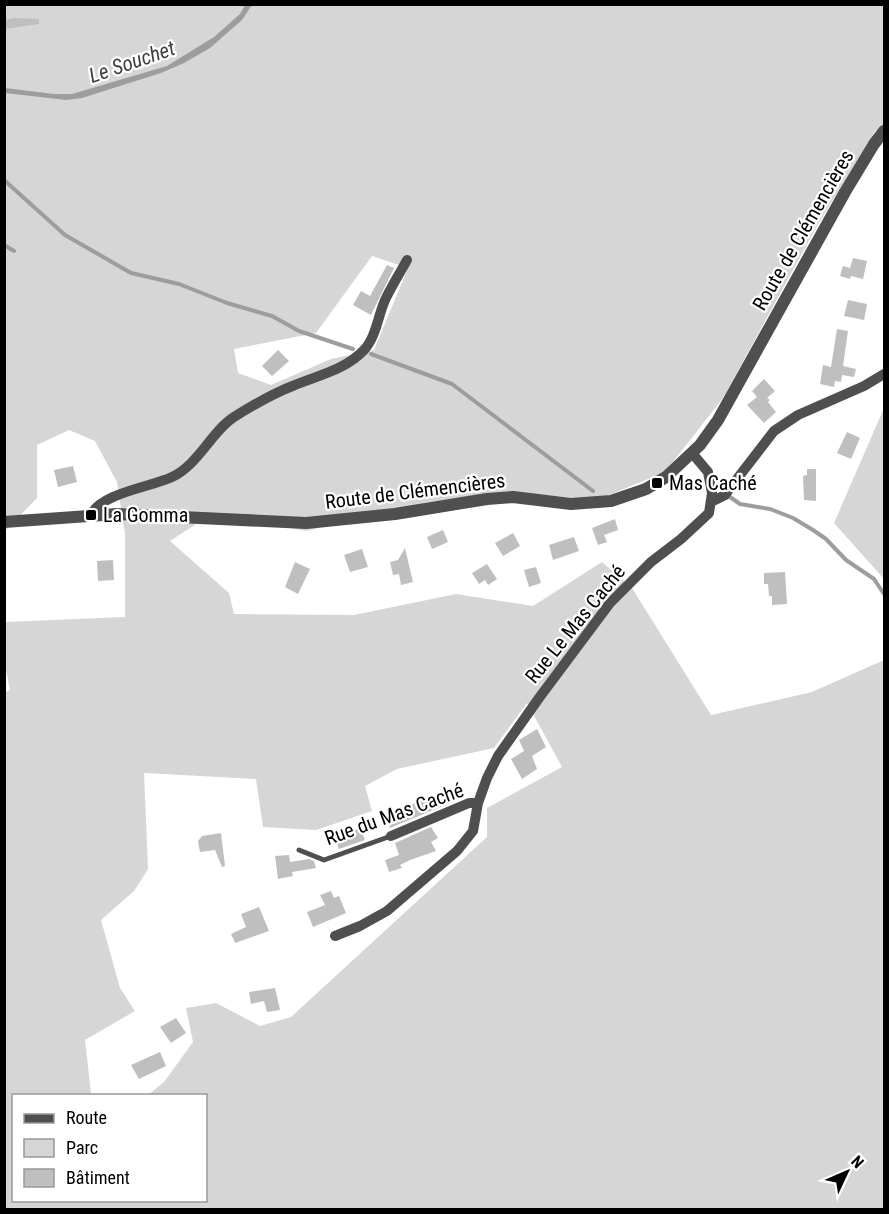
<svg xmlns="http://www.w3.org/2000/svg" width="889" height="1214" font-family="'Roboto Condensed',sans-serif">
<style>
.green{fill:#d6d6d6;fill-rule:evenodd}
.water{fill:#9d9d9d}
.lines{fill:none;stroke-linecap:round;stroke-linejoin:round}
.stream{stroke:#9d9d9d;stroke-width:4}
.building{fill:#bfbfbf}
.service{stroke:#4f4f4f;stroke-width:5}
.minor{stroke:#4f4f4f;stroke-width:10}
.tertiary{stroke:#4f4f4f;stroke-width:12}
.poi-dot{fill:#000;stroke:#fff;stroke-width:2}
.labels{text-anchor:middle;stroke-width:4.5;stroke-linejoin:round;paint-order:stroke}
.street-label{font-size:20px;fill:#000;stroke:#fff}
.poi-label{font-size:20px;fill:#000;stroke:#fff;text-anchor:start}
.water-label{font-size:21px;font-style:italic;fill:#3e3e3e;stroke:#fff}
</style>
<rect width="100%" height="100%" fill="#fff"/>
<path class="green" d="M5,5H884V125L875,131L817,226L723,398L665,472L597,500L520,493L430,502L306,531L213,513L170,541L229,593L234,614L354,615L456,594L533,606L602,562L632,588L711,715L812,692L884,660V1209H5L4,693L10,690L5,665V622L125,617V534L117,482L95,441L69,430L37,445V498L5,531ZM372,256L408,268L374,350L331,359L271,385L238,373L234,349L316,333ZM527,703L562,767L487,808V837L291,1017L260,1026L216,1003L186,1008L193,1042L164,1082L148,1095L206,1096V1200H14V1096H94L91,1093L85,1040L135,1011L120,988L101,920L134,891L148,869L144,773L256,779L263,827L316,830L372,811L365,786L397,769L494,748Z
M884,408V579L834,523Z"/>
<path class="water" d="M245,5H252L242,20L210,48L184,63L161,73L82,98L66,100L5,93V88L54,94H72L167,66L214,37L240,14Z"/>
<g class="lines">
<path class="stream" d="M4,180L65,235L131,273L179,284L227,303L272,316L299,331L353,349
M4,245L14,251
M371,354L452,384L593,491
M730,497L740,504L770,509L793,518L813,530L826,539L846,560L874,579L884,594"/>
</g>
<path class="building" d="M15,18L39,19V24L4,29V20Z
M853,258L867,261L863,279L851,276L850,279L840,276L843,266L850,268Z
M387,265L394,268L371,315L353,305L361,291L370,296Z
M848,300L867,304L864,320L844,316Z
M837,329L848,331L843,366L856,369L854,377L842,375L841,382L835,381L834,387L820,384L823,365L831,367Z
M278,350L289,361L272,376L262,366Z
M764,379L775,391L767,398L770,400L768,402L776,412L764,423L747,405L757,397L752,391Z
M847,432L860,438L851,459L837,453Z
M73,466L77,482L58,487L54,470Z
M807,469H816V501L804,500L803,476L807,475Z
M615,519L618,530L604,535L607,542L598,545L592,528Z
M443,530L448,542L432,549L427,537Z
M513,533L520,546L503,556L495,543Z
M574,537L579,551L553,560L549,545Z
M405,548L413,582L401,585L399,574L393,575L390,562L398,560Z
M362,549L368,567L350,572L344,555Z
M113,560L114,580L98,581L97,561Z
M295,562L310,569L298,594L285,587Z
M487,564L497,579L488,585L485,580L479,584L472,573Z
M536,567L541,583L529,587L524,570Z
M785,572L787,604L772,605V596H769L768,584H764V573Z
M537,729L546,747L532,756L537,769L522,779L511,759L524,751L519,740Z
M446,792L450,803L390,828L388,823L405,816L402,808Z
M348,827L349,832L360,828L365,840L339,849L333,832Z
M431,827L438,838L431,842L436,851L410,860L400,865L402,868L389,872L385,860L399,855L395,843Z
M221,833L225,866L222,867L215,850L200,852L198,841L202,836Z
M289,855L290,862L309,859L314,861L316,868L292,872L293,876L278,879L275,856Z
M331,891L334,898L339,896L346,913L313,927L307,912L325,905L320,895Z
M259,907L269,931L235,943L231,934L246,927L241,914Z
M275,988L280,1010L267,1012L264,1001L251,1004L249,992Z
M176,1018L186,1033L171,1043L160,1027Z
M160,1052L166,1066L139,1079L131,1065Z"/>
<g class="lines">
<path class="service" d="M299,850L324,860L391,836"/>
<path class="minor" d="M711,502L725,495L730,488L774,431L798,415L864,386L884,374
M91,515C101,493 151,487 172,477C198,465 212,431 234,417C253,405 274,393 295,385C319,375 345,370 364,350C376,337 378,316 385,300C391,287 400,273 407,260
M391,836L469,803H478
M335,936L360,926L387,911L457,851L473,831L478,803L487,778L498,756L539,698L610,603L651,562L681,539L709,513L712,493L708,472L692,453"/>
<path class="tertiary" d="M4,522L117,514L306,523L395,514L487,499L513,497L571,504L611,501L646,489L666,477L700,445L718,420L845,192L874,144L884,131"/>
</g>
<g class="poi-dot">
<rect x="651" y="477" width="12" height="12" rx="3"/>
<rect x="85" y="509" width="12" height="12" rx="3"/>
</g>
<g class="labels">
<g class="street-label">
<text transform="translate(803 230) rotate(-60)" y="7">Route de Clémencières</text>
<text transform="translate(415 491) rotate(-7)" y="7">Route de Clémencières</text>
<text transform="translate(575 624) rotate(-51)" y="7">Rue Le Mas Caché</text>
<text transform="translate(394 814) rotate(-20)" y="7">Rue du Mas Caché</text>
</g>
<g class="poi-label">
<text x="669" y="490">Mas Caché</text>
<text x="103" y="522">La Gomma</text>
</g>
<g class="water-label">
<text transform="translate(132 62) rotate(-19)" y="7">Le Souchet</text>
</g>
</g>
<rect width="889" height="1214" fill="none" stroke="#000000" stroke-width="12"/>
<rect x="12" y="1094" width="195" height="108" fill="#ffffff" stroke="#999999" stroke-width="1.5"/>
<rect x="24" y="1114" width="30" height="9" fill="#4f4f4f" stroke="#999999" stroke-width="1.5"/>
<text x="66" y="1124" font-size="18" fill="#000000">Route</text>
<rect x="24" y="1139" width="30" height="18" fill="#d6d6d6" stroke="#999999" stroke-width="1.5"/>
<text x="66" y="1154" font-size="18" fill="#000000">Parc</text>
<rect x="24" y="1169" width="30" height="18" fill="#bfbfbf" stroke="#999999" stroke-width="1.5"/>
<text x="66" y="1184" font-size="18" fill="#000000">Bâtiment</text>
<g transform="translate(847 1172) rotate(46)" stroke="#ffffff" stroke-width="4.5" paint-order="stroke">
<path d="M0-4.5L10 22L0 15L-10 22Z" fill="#000000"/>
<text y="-9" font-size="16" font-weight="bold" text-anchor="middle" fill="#000000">N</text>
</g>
</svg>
